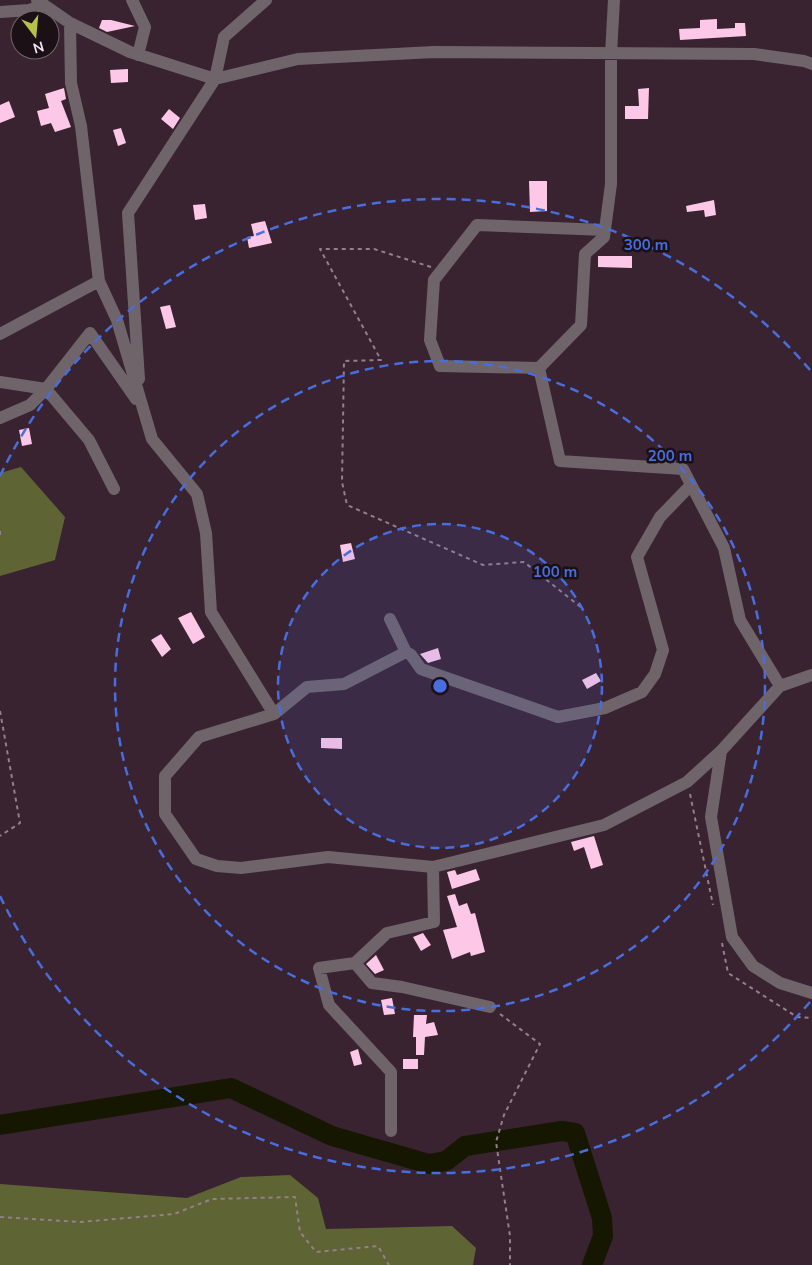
<svg xmlns="http://www.w3.org/2000/svg" width="812" height="1265" font-family="Mulish,sans-serif">
<style>
.forest{fill:#5e6433}
.lines{fill:none;stroke-linecap:round;stroke-linejoin:round}
.river{stroke:#151701;stroke-width:20}
.building{fill:#fdc8e7}
.path{stroke:#93808c;stroke-width:2;stroke-dasharray:4 4;stroke-linecap:butt}
.minor{stroke:#70646b;stroke-width:12}
.ring{fill:none;stroke:#486ddd;stroke-width:2.5;stroke-dasharray:9 6}
.centre{fill:#486ddd;stroke:#1a1016;stroke-width:2.5}
.ring-label{font-size:15px;text-anchor:middle;font-weight:bold;fill:#486ddd;stroke:#1a1016;stroke-width:5;stroke-linejoin:round;paint-order:stroke}
</style>
<rect width="100%" height="100%" fill="#392331"/>
<path class="forest" d="M21,467L65,517L55,560L0,576V473Z
M290,1175L318,1198L326,1229L452,1226L476,1248L473,1265H0V1184L187,1198L241,1177Z"/>
<g class="lines">
<path class="river" d="M0,1125L231,1088L332,1136L429,1164L446,1161L465,1146L562,1131L575,1133L602,1218L603,1236L592,1265"/>
</g>
<path class="building" d="M717,19V29L735,28V23H745L746,36L680,40L679,29L700,28V20Z
M102,20H111L135,26L107,32L99,28Z
M128,69V82L111,83L110,70Z
M64,88L66,99L61,101L71,127L55,132L51,123L41,126L37,111L49,108L45,94Z
M649,88L648,119H625V106H639L638,89Z
M9,101L15,117L0,123V105Z
M169,109L180,118L173,129L161,119Z
M121,128L126,143L118,146L113,130Z
M529,181H547V211L530,212Z
M714,200L716,215L705,217L704,210L687,212L686,206Z
M205,204L207,218L195,220L193,205Z
M265,221L272,243L249,248L247,237L254,236L251,224Z
M598,256H632V268L598,267Z
M170,305L176,327L166,329L160,307Z
M29,428L32,444L22,446L19,430Z
M351,543L355,559L343,562L340,545Z
M191,612L205,637L193,644L178,618Z
M161,634L171,649L162,657L151,640Z
M438,648L441,659L428,663L420,654Z
M596,673L601,681L587,689L582,680Z
M321,738H342V749L321,748Z
M594,836L603,865L591,869L584,847L574,851L571,842Z
M476,869L480,880L452,889L447,872L455,870L457,875Z
M455,894L459,906L467,903L471,914L475,913L485,952L471,956L470,952L452,959L443,930L457,927L447,896Z
M423,933L431,945L421,951L413,937Z
M376,955L384,970L375,974L366,964Z
M392,998L395,1014L384,1015L381,1000Z
M414,1015H427L426,1024L434,1022L438,1035L425,1037L424,1055H416V1037H413Z
M358,1049L362,1064L354,1066L350,1052Z
M403,1059H418V1069H403Z"/>
<g class="lines">
<path class="path" d="M431,267L374,249H320L381,360L344,361L342,482L347,505L483,565L524,562L582,608
M0,535V530
M0,711L20,823L0,836
M690,794L713,905
M722,943L728,973L797,1017L812,1018
M500,1014L540,1044L504,1115L496,1142L510,1236V1265
M0,1217L80,1222L174,1214L212,1199L295,1197L300,1232L316,1252L378,1246L389,1265"/>
<path class="minor" d="M37,0L70,23L130,52L215,79L298,59L434,52L754,54L804,61L812,64
M132,0L145,27L138,55
M614,0L611,54V184L604,237L585,254L581,325L539,368L560,461L683,469L724,548L740,620L780,686L721,751L711,817L732,937L753,966L780,983L812,993
M0,12L29,10L42,5
M70,23L71,83L81,126L99,281L117,320L152,439L197,494L206,533L211,612L274,714L307,687L344,684L406,652L390,619
M0,334L99,281
M539,368L440,366L430,340L434,280L477,225L605,230
M139,379L128,213L215,79L224,37L266,0
M0,382L46,389L90,333L136,399
M0,418L30,405L46,389L89,440L114,489
M406,652L411,655L421,669L558,717L605,708L642,692L655,674L663,650L637,557L660,517L691,485
M780,686L812,675
M274,714L199,737L165,776V814L196,859L217,866L241,868L328,857L433,867L434,922L387,933L355,963L372,983L402,987L490,1007
M433,867L604,825L687,782L721,751
M355,963L319,968L329,1005L391,1072V1131"/>
</g>
<circle cx="440" cy="686" r="162" fill="#486ddd" fill-opacity=".12"/>
<g class="ring">
<circle cx="440" cy="686" r="162"/>
<circle cx="440" cy="686" r="325"/>
<path d="M810 1002A487 487 0 0 1 0 896M0 476A487 487 0 0 1 810 370"/>
</g>
<circle cx="440" cy="686" r="8" class="centre"/>
<g class="ring-label">
<text x="646" y="250">300 m</text>
<text x="670" y="461">200 m</text>
<text x="555" y="577">100 m</text>
</g>
<g transform="translate(35 35) rotate(164)"><circle r="24" fill="#1a1016" stroke="#72666d"/>
<path d="M0-4L9 19L0 12L-9 19Z" fill="#b5c24a"/>
<text y="-8" font-size="14" font-weight="bold" text-anchor="middle" fill="#f6e7f0">N</text>
</g>
</svg>
